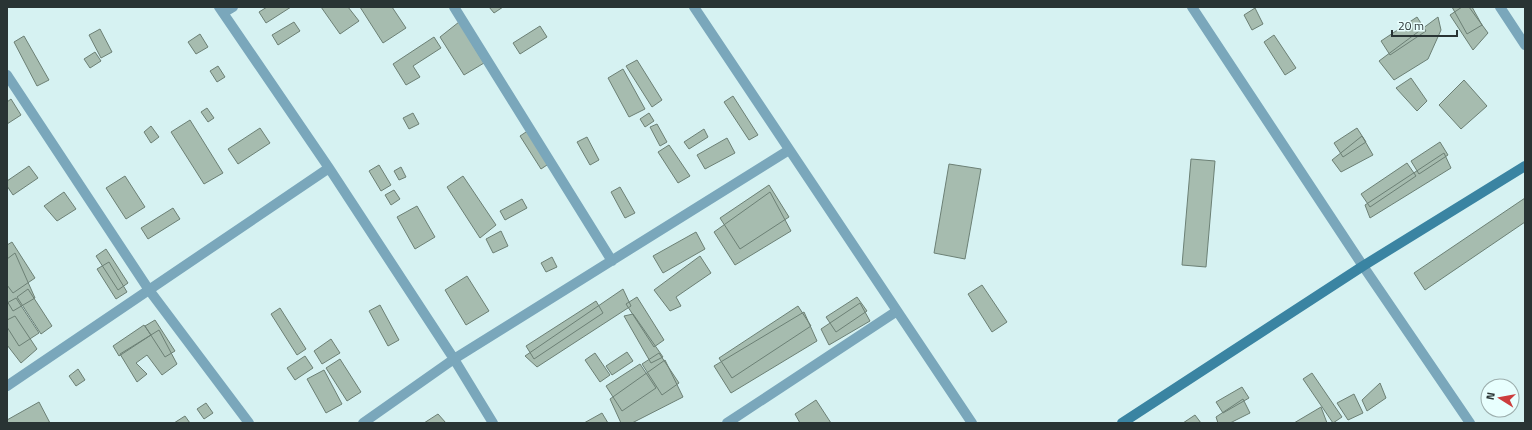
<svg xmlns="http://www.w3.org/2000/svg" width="1532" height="430" font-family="'Titillium Web',sans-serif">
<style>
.building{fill:#a6bcaf;stroke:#6c8075}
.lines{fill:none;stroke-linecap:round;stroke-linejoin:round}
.street{stroke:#7aa7bb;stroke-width:10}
.secondary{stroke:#3a84a2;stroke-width:10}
</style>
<rect width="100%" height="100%" fill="#d6f2f2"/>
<path class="building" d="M267,7H291L266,23L259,12Z
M321,7H348L359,21L340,34Z
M360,7H392L406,28L383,43Z
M489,7H503L494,13Z
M1452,7H1472L1482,25L1467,34Z
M1462,7H1469L1488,33L1473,50L1450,15Z
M1255,8L1263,24L1252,30L1244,15Z
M1417,17L1426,31L1390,55L1381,41Z
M1438,17L1441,30L1428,59L1394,80L1379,61Z
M294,22L300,31L278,45L272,35Z
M459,22L484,63L464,75L440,37Z
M540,26L547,37L520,54L513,43Z
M100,29L112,52L101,58L89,35Z
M200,34L208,47L196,54L188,42Z
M1274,35L1296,68L1285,75L1264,42Z
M24,36L49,80L37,86L14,42Z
M434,37L441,48L413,66L420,77L406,85L393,64Z
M95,52L101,61L90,68L84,59Z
M637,60L662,100L652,107L626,66Z
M218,66L225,77L217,82L210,71Z
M623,69L645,109L629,117L608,78Z
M1411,78L1427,101L1417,111L1396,88Z
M1464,80L1487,106L1461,129L1439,105Z
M733,96L758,135L749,140L724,102Z
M11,99L21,115L7,124V102Z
M207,108L214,118L208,122L201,112Z
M413,113L419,124L409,129L403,118Z
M649,113L654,121L645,127L640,119Z
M190,120L223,173L204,184L171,132Z
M657,124L667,142L660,146L650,127Z
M151,126L159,137L151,143L144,132Z
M260,128L270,143L238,164L228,149Z
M1357,128L1366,142L1343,157L1334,143Z
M704,129L708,137L689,149L684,142Z
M529,130L550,163L541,169L520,136Z
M1362,136L1373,155L1341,172L1332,160Z
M587,137L599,160L590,165L577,142Z
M727,138L735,153L705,169L697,155Z
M1440,142L1448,155L1419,174L1411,161Z
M669,145L690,176L678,183L658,152Z
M1444,153L1451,168L1370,218L1365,205Z
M1191,159L1215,161L1206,267L1182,265Z
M1407,163L1416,176L1370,207L1361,194Z
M949,164L981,169L965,259L934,253Z
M379,165L391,185L381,191L369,171Z
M29,166L38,178L13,195L7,186V181Z
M401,167L406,177L399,180L394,171Z
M125,176L145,207L126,219L106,188Z
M463,176L496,225L480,238L447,187Z
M769,185L789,217L740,249L720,218Z
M620,187L635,213L625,218L611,192Z
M394,190L400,199L391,205L385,195Z
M64,192L76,209L57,221L44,206Z
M770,192L791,231L735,265L714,232Z
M1525,198V222L1425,290L1414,273Z
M522,199L527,208L505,220L500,211Z
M417,206L435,237L415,249L397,217Z
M173,208L180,219L148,239L141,228Z
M501,231L508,246L493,253L486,239Z
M696,232L705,249L663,273L653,256Z
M12,242L35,278L13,293L7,285V245Z
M106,249L128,283L118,290L96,256Z
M15,253L35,298L13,311L7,301V259Z
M700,256L711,273L676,297L681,306L670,311L654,290Z
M552,257L557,267L546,272L541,263Z
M109,262L127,292L116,299L97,269Z
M467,276L489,311L466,325L445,290Z
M982,285L1007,322L992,332L968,294Z
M28,289L52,326L41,334L17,297Z
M623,289L631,306L537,367L525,356Z
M637,297L664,340L654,347L626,304Z
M857,297L867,311L836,332L826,317Z
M16,298L39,333L19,346L7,327V303Z
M596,301L603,313L534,359L526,346Z
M860,303L870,321L829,345L821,329Z
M380,305L399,340L388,346L369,311Z
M798,306L811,326L732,378L719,358Z
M280,308L306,349L297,355L271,314Z
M804,312L817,341L731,393L714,366Z
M633,314L663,357L651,363L624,316Z
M15,316L37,349L21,363L7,345V320Z
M155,320L175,351L165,357L145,326Z
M144,325L151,335L119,356L113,346Z
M159,330L177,364L162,375L147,355L136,363L147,374L137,382L120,354Z
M331,339L340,353L322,364L314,351Z
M627,352L633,361L612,375L606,366Z
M595,353L610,375L600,382L585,360Z
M659,353L679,383L662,395L642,364Z
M305,356L313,368L295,380L287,368Z
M340,359L361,392L347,401L326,368Z
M665,360L683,397L632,423H621L610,399Z
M640,364L656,388L622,411L606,386Z
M78,369L85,380L76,386L69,376Z
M324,370L342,404L326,413L307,379Z
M1312,373L1342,417L1333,423L1303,379Z
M1380,383L1386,398L1367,411L1362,400Z
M1242,387L1249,398L1223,413L1216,402Z
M1354,394L1363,413L1348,420L1337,403Z
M1243,399L1250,413L1230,423H1218L1216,417Z
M816,400L831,423H800L795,414Z
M39,402L50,423H7V420Z
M206,403L213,413L204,419L197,409Z
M1321,407L1327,423H1294Z
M602,413L608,423H584Z
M438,414L446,423H424Z
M1195,415L1201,423H1183Z
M185,416L190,423H174Z"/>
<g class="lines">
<path class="street" d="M219,7L329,168L454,359L493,423
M454,7L612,261
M694,7L972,423
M1192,7L1363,266L1470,423
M1500,7L1525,45
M223,13L233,7
M7,75L149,290L249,423
M7,386L329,168
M363,423L454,359L789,150
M727,423L897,311"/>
<path class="secondary" d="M1122,423L1363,266L1525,166"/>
</g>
<rect width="1532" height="430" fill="none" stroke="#293434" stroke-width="16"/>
<g transform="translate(1500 398) rotate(281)"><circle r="19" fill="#e8fffe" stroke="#9caead"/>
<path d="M0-3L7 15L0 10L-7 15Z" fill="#cc3d3d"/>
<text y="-6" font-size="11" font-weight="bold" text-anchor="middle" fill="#293434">N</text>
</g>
<path d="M1392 30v6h65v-6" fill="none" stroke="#293434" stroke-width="2"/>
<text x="1398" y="30" font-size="12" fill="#293434" stroke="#e8fffe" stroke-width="3" paint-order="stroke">20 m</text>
</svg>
